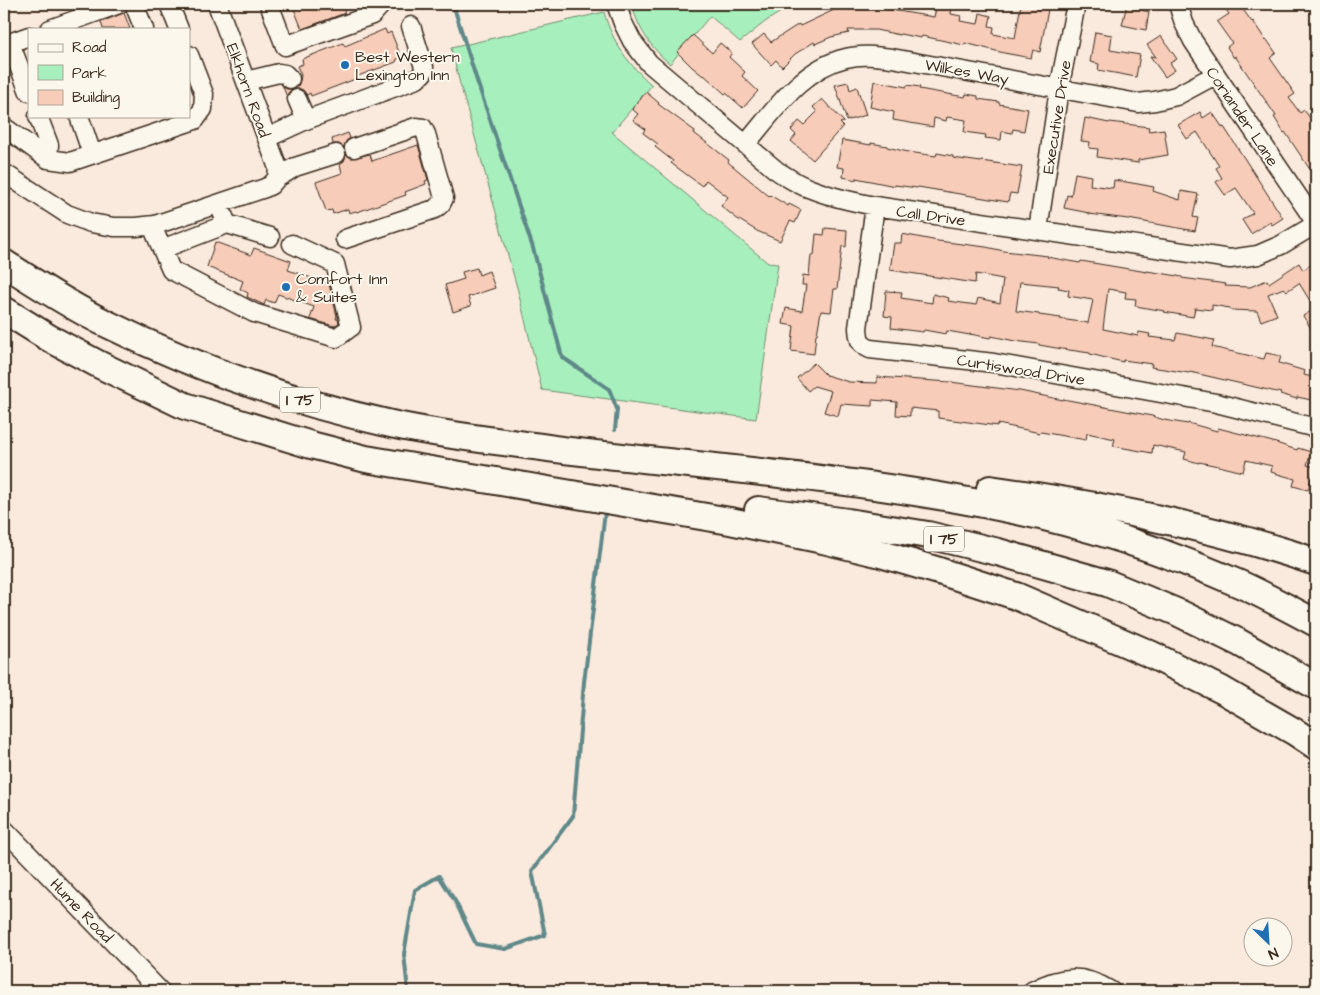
<svg xmlns="http://www.w3.org/2000/svg" width="1320" height="995" font-family="'Architects Daughter',sans-serif">
<style>
.green{fill:#a7efbd;stroke:#718c6e}
.lines{fill:none;stroke-linecap:round;stroke-linejoin:round}
.stream{stroke:#5f8889;stroke-width:4}
.building{fill:#f7ccb9;stroke:#3b2a1e;fill-rule:evenodd}
.minor-casing{stroke:#3b2a1e;stroke-width:21}
.highway-casing{stroke:#3b2a1e;stroke-width:30}
.minor{stroke:#fbf7ec;stroke-width:18}
.highway{stroke:#fbf7ec;stroke-width:26}
.poi-dot{fill:#1f6fb2;stroke:#fbf7ec;stroke-width:2}
.labels{text-anchor:middle;stroke-width:4;stroke-linejoin:round;paint-order:stroke}
.shield{fill:#fbf7ec;stroke:#75685c;stroke-width:1}
.shield-label{font-size:15px;font-weight:bold;fill:#3b2a1e}
.poi-label{font-size:16px;fill:#3b2a1e;stroke:#fbf7ec;text-anchor:start}
.street-label{font-size:16px;fill:#3b2a1e;stroke:#fbf7ec}
</style>
<rect width="100%" height="100%" fill="#faeadd"/>
<filter id="ink" filterUnits="userSpaceOnUse"><feTurbulence type="fractalNoise" baseFrequency=".02" numOctaves="2"/><feDisplacementMap in="SourceGraphic" scale="10" xChannelSelector="R" yChannelSelector="G"/><feConvolveMatrix kernelMatrix="1 2 1 2 8 2 1 2 1" color-interpolation-filters="sRGB"/></filter>
<g filter="url(#ink)">
<path class="green" d="M643,4H793L765,22L740,42L710,16L670,64C651,48 639,30 632,6Z
M604,12C612,42 629,65 652,85L612,132L768,263L778,264L756,419L542,390L518,291L460,84L451,48Z"/>
<g class="lines">
<path class="stream" d="M453,4L477,81L533,248L562,357L609,389L617,409L615,430
M408,991L404,954L415,890L439,876L455,901L476,944L505,949L545,935L532,871L573,816L584,682L605,512"/>
</g>
<path class="building" d="M292,4H341L345,13L302,29Z
M835,4H879V8L934,17L937,4L952,7L951,14L961,16L960,21L978,24L980,13L991,16L989,26L994,27L993,34L1015,38L1021,4H1049L1040,52L1033,50L1031,58L1004,53L965,43L964,45L922,36L921,38L900,34V35L876,30H848L849,33L831,37L815,44L814,42L795,54L782,67L776,60L771,65L752,44L764,34L771,42L799,24L800,26L836,9Z
M1127,4H1143L1142,10L1149,12L1146,30L1122,25Z
M1222,4H1239L1252,22L1253,21L1266,41L1267,40L1276,53L1270,58L1295,94L1289,98L1300,113L1304,110L1310,118L1316,113V163L1309,168L1285,132L1284,133L1274,117L1276,116L1235,56L1234,58L1227,47L1232,43L1217,22L1229,14Z
M124,13L130,29H103L101,22Z
M385,29L387,34L391,32L401,57L397,59L396,62L358,76V78L311,96L310,93L307,95L303,90L298,88L292,89L288,93L287,97L283,87L287,89H292L298,86L300,81L301,75L297,66L303,64L302,59L343,43L345,46Z
M1095,32L1112,35L1110,50L1140,55L1136,77L1098,70L1099,64L1090,62Z
M693,35L712,53L720,43L732,53L729,57L745,72L742,76L758,91L743,108L726,93L725,94L704,75L703,76L692,67L677,52Z
M1161,36L1177,59L1170,63L1175,70L1165,77L1150,56L1156,57L1147,45Z
M874,81L907,87V85L920,87L919,89L965,97L966,94L978,96V99L999,102V104L1028,109L1024,131L1013,129L1012,133L1002,131L1001,140L985,138L986,135L964,132L966,120L947,117L946,121L934,118L933,127L893,120L894,112L870,107Z
M848,82L850,90L857,87L866,115L846,121V118L835,85Z
M646,92L659,103L658,104L695,131L694,133L729,160L728,162L769,196L770,195L788,206L789,204L801,210L795,223L790,221L780,241L757,231L736,218L721,206L728,197L706,180L702,186L671,163L673,161L655,147L658,144L643,133L645,129L633,120L638,114L632,109Z
M822,99L844,122L840,123L843,126L813,160L791,141L796,135L791,130L799,121L804,125L817,112L813,107Z
M1200,112L1203,118L1212,112L1223,128L1224,127L1283,218L1272,225L1270,222L1251,234L1242,220L1253,213L1236,188L1225,195L1216,182L1222,178L1216,168L1219,166L1197,132L1187,139L1178,125Z
M1085,118L1109,123L1110,122L1149,127L1148,131L1164,129L1168,155L1138,160V163L1097,157L1098,149L1089,148L1090,142L1081,141Z
M348,133L350,138L346,141L344,147L339,144H333L332,139Z
M842,140L871,145V143L887,146V147L908,152L936,156L937,153L953,156V158L981,162V161L1022,167L1017,194L1010,193L1008,202L918,187L917,188L895,185V186L856,178V180L843,177L844,168L837,167Z
M418,145L428,180L425,181L426,184L405,192L406,195L357,212L356,211L349,213L348,209L333,214L332,210L326,211L316,182L342,173L340,164L344,161L346,155L352,158L370,154L372,161Z
M1075,173L1091,176L1090,185L1113,188L1114,180L1138,184L1154,187L1153,191L1180,200L1181,191L1198,194L1193,217L1198,218L1195,231L1128,219L1089,214V213L1064,208L1067,195L1071,196Z
M825,228L847,230L846,247L842,246L837,289H834L831,312L821,311L817,334H816L814,354L791,351L794,326L783,324L786,308L802,311L806,285H802L803,275L809,276L811,255H814L816,234L824,235Z
M902,234L938,241L986,247L1004,251L1048,256L1047,257L1080,263L1081,261L1147,272V271L1172,275L1182,277V278L1226,284L1225,286L1250,287L1267,280L1269,283L1299,263L1303,270L1312,264L1316,270V336L1303,316L1315,309L1299,283L1287,291L1284,288L1268,294L1277,315L1261,321L1257,311L1230,310V308L1212,305V310L1195,308L1193,317L1164,312L1165,311L1135,306L1136,299L1125,298L1126,292L1108,289L1103,329L1138,336L1139,332L1150,334L1149,337L1175,340L1177,333L1214,340L1212,347L1264,359L1266,353L1281,356L1279,363L1305,371L1304,375L1316,378V401L1297,397V399L1280,394L1281,393L1190,372L1189,373L1151,367L1152,364L1123,360V362L1106,358L1090,354V353L1062,349L1039,345V344L1015,341L991,336L990,338L970,334V335L947,331L946,334L924,330L923,332L891,328L892,317L884,316L886,291L902,292L901,298L932,303L933,294L949,298L948,301L976,305L978,298L1000,303L1003,279L976,274L975,283L890,270L894,243H901ZM1020,282L1059,286L1058,288L1069,290L1068,296L1093,300L1088,323L1060,319L1061,318L1039,315V314L1016,311Z
M215,242L251,255L254,248L291,261L288,270L329,284L337,316L336,319H338L339,323L334,326L310,319L314,307L278,294L274,303L266,300L264,305L247,297L248,293L240,289L243,281L207,267Z
M477,268L479,275L489,271L495,288L468,297L471,306L453,312L445,285L464,279L462,272Z
M814,363L826,375L849,382L877,383V377L950,382L1020,391L1063,400V399L1152,416L1164,420L1188,424V423L1217,431L1218,428L1273,442L1297,450L1298,448L1311,452L1307,465L1315,467L1308,490L1293,486L1295,479L1271,472L1272,466L1246,460L1243,472L1223,467L1199,462V463L1184,459L1186,452L1153,445L1152,453L1113,446L1115,439L1087,433L1086,440L1041,432L1040,433L998,424V426L938,418V411L910,408V416L896,415L897,402L872,400V406L841,404L838,416L824,412L831,391L814,386L808,391L797,378Z"/>
<g class="lines">
<defs>
<path id="minor" d="M134,4L144,29
M169,4L179,29
M217,4L278,168L277,178
M269,4L285,46L372,15L382,4
M616,4L623,23L632,41L649,63L776,170C787,177 798,185 811,189C831,197 854,202 875,206L1230,259L1258,255L1281,245L1316,224
M1178,4L1184,23L1193,41L1316,223
M50,29L119,4
M10,43L29,92
M4,45L29,36
M246,81L279,73L285,74L290,79
M38,116L49,145L48,159
M79,116L92,154
M306,120L417,79L423,73L424,67L411,26
M4,127L48,159L70,162L195,120L203,109L204,94L189,55
M267,138L306,120L297,99
M746,144C773,112 802,68 846,58C861,54 877,56 892,58L1138,103L1155,101L1176,96L1215,75
M4,173L67,214L91,223L114,227H136L155,225L265,188L271,185L277,178L295,167L336,154
M875,206L858,328C859,340 859,344 870,349L994,363L1216,403L1316,428
M222,212L227,224L270,237
M152,226L171,270L254,313L336,338L351,327L335,264L292,244
M1038,230L1059,89L1076,4
M345,239L435,209L441,204L444,198L426,134L423,128L416,127L354,148
M162,249L227,224
M4,829L160,991
M1032,991C1061,975 1083,974 1111,991"/>
<path id="highway" d="M4,263C37,284 70,306 105,323C196,368 292,402 391,424C445,436 500,441 555,449C707,468 862,478 1013,510C1092,526 1169,553 1242,585C1268,597 1292,610 1316,623
M4,310L49,338L100,365L185,406L311,445L366,459L730,521L823,540L881,554L939,571L1016,596L1150,654L1222,690L1295,732L1316,746
M990,489C1100,505 1211,526 1316,562
M758,510L848,522L928,535L998,552L1107,583L1179,613L1238,642L1316,686"/>
</defs>
<use href="#minor" class="minor-casing"/>
<use href="#highway" class="highway-casing"/>
<use href="#minor" class="minor"/>
<use href="#highway" class="highway"/>
</g>
</g>
<g class="poi-dot">
<circle cx="345" cy="65" r="5"/>
<circle cx="286" cy="287" r="5"/>
</g>
<g class="labels">
<g class="shield">
<rect x="280" y="387.5" width="40" height="25" rx="4"/>
<rect x="924" y="526.5" width="40" height="25" rx="4"/>
</g>
<g class="shield-label">
<text x="300" y="405">I 75</text>
<text x="944" y="544">I 75</text>
</g>
<g class="poi-label">
<text x="355" y="62">Best Western<tspan x="355" dy="18">Lexington Inn</tspan></text>
<text x="296" y="284">Comfort Inn<tspan x="296" dy="18">&amp; Suites</tspan></text>
</g>
<g class="street-label">
<text transform="translate(967 71) rotate(10)" y="6">Wilkes Way</text>
<text transform="translate(249 90) rotate(70)" y="6">Elkhorn Road</text>
<text transform="translate(1243 116) rotate(56)" y="6">Coriander Lane</text>
<text transform="translate(1056 117) rotate(-81)" y="6">Executive Drive</text>
<text transform="translate(931 215) rotate(8)" y="6">Call Drive</text>
<text transform="translate(1021 369) rotate(9)" y="6">Curtiswood Drive</text>
<text transform="translate(82 910) rotate(46)" y="6">Hume Road</text>
</g>
</g>
<rect width="1320" height="995" fill="none" stroke="#fbf7ec" stroke-width="20"/>
<rect x="10" y="10" width="1300" height="975" fill="none" stroke="#3b2a1e" stroke-width="2" filter="url(#ink)"/>
<rect x="28" y="28" width="162" height="90" fill="#fbf7ec" stroke="#aea59a"/>
<rect x="38" y="44" width="25" height="8" fill="#fbf7ec" stroke="#aea59a"/>
<text x="72" y="52" font-size="15" fill="#3b2a1e">Road</text>
<rect x="38" y="65" width="25" height="15" fill="#a7efbd" stroke="#aea59a"/>
<text x="72" y="78" font-size="15" fill="#3b2a1e">Park</text>
<rect x="38" y="90" width="25" height="15" fill="#f7ccb9" stroke="#aea59a"/>
<text x="72" y="102" font-size="15" fill="#3b2a1e">Building</text>
<g transform="translate(1268 942) rotate(155)"><circle r="24" fill="#fbf7ec" stroke="#aea59a"/>
<path d="M0-4L9 19L0 12L-9 19Z" fill="#1f6fb2"/>
<text y="-8" font-size="14" font-weight="bold" text-anchor="middle" fill="#3b2a1e">N</text>
</g>
</svg>
